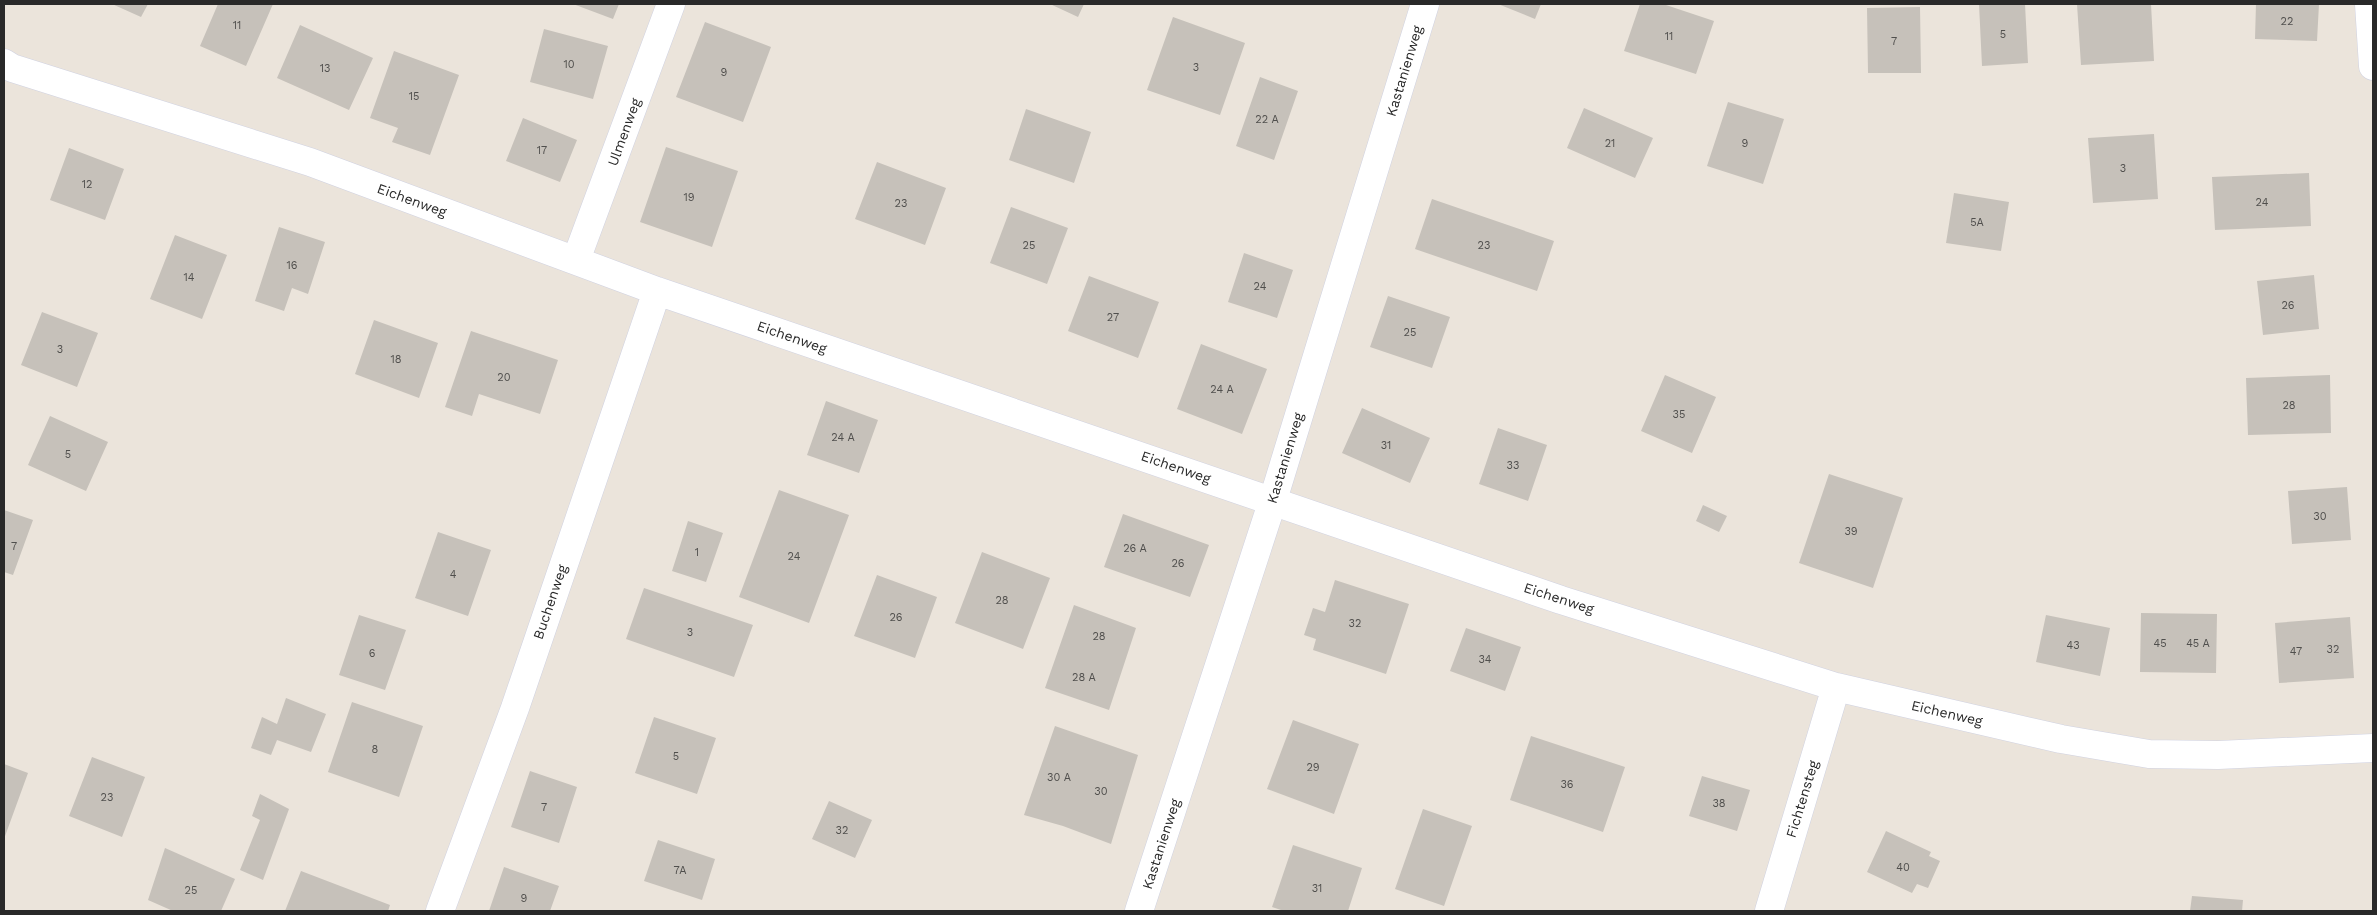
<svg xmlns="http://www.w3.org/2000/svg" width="2377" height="915" font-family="'Work Sans',sans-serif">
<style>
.building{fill:#c6c1ba}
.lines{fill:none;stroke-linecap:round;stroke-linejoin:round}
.minor-casing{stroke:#d0d2e1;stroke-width:29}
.minor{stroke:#fff;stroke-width:28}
.labels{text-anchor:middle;stroke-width:5;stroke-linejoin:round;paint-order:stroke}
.number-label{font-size:11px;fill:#504f4d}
.street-label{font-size:14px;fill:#292929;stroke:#fff}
</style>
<rect width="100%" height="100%" fill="#ebe4db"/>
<path class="building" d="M112,4H148L141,17Z
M218,4H273L246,66L200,46Z
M573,4H619L613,19Z
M1050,4H1084L1078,17Z
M1498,4H1541L1535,19Z
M1640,4H1663L1714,21L1696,74L1624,51Z
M1979,4H2025L2028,63L1982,66Z
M2077,4H2151L2154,61L2081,65Z
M2256,4H2319L2317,41L2255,39Z
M1920,7L1921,73H1868L1867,8Z
M1173,17L1245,43L1220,115L1147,90Z
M705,22L771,47L743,122L676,97Z
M300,25L373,58L349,110L277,78Z
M544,29L608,46L593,99L530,82Z
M394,51L459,75L430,155L392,142L398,128L370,118Z
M1260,77L1298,91L1274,160L1236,146Z
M1728,102L1784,119L1763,184L1707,166Z
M1584,108L1653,138L1635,178L1567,148Z
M1026,109L1091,132L1074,183L1009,160Z
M523,118L577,140L560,182L506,161Z
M2154,134L2158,199L2093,203L2088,138Z
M666,147L738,171L712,247L640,222Z
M69,148L124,169L105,220L50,200Z
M877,162L946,188L925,245L855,219Z
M2309,173L2311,226L2215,230L2212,177Z
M1954,193L2009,202L2001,251L1946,243Z
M1432,199L1554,241L1537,291L1415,249Z
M1011,207L1068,228L1047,284L990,263Z
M279,227L325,242L308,294L292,288L284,311L255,301Z
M175,235L227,255L202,319L150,299Z
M1244,253L1293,270L1277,318L1228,302Z
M2314,275L2319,329L2263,335L2257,281Z
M1089,276L1159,302L1138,358L1068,331Z
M1388,296L1450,317L1432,368L1370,347Z
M42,312L98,333L77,387L21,365Z
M374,320L438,343L419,398L355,374Z
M471,331L558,360L540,414L479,394L472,416L445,407Z
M1201,344L1267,369L1242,434L1177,409Z
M1665,375L1716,397L1692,453L1641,431Z
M2330,375L2331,433L2248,435L2246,378Z
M826,401L878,420L859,473L807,455Z
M1362,408L1430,438L1410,483L1342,453Z
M50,416L108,442L86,491L28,465Z
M1498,428L1547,445L1528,501L1479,484Z
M1829,474L1903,498L1873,588L1799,563Z
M2347,487L2351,540L2292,544L2288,491Z
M779,490L849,515L809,623L739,597Z
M1703,505L1727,516L1719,532L1696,521Z
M4,510L33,520L13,575L4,572Z
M1123,514L1209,545L1190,597L1104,567Z
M688,521L723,533L706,582L672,571Z
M438,532L491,550L468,616L415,598Z
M982,552L1050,578L1023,649L955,623Z
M877,575L937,597L915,658L854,636Z
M1335,580L1409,604L1386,674L1313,650L1316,639L1304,635L1313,608L1325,612Z
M644,588L753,625L734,677L626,639Z
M1074,605L1136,628L1109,710L1045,688Z
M2141,613L2217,614L2216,673L2140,672Z
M359,615L406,630L385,690L339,675Z
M2046,615L2110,628L2100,676L2036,662Z
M2350,617L2354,678L2279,683L2275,623Z
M1466,628L1521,647L1505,691L1450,671Z
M286,698L326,714L311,752L277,740L271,755L251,748L262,717L277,724Z
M352,702L423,726L399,797L328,772Z
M654,717L716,738L697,794L635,773Z
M1293,720L1359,744L1334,814L1267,789Z
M1055,726L1138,755L1111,844L1063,826L1024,815Z
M1531,736L1625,767L1603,832L1510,800Z
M92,757L145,777L122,837L69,816Z
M4,764L28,773L4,839Z
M530,771L577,787L559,843L511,827Z
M1702,776L1750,790L1737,831L1689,816Z
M260,794L289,809L263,880L240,870L260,820L252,816Z
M829,801L872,820L855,858L812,839Z
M1423,809L1472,826L1444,906L1395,889Z
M1886,831L1931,852L1929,856L1940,861L1928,888L1917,884L1912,893L1867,872Z
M658,840L715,859L702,900L644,881Z
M1293,845L1362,868L1348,911H1284L1272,907Z
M165,848L235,879L221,911H173L148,900Z
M504,867L559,886L550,911H489Z
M301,871L390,905L388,911H285Z
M2192,896L2243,900L2242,911H2190Z"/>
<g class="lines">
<defs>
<path id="minor" d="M2369,4L2373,66
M4,63L12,68L310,162L657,291L1561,600L1836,687L2061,739L2149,754L2218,755L2373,748
M576,260L671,4
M440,911L515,708L657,291
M1139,911L1273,500L1425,4
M1769,911L1836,687"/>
</defs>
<use href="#minor" class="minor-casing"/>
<use href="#minor" class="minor"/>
</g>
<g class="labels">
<g class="number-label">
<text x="2287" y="25">22</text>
<text x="237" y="29">11</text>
<text x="2003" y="38">5</text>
<text x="1669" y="40">11</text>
<text x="1894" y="45">7</text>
<text x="569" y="68">10</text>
<text x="1196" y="71">3</text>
<text x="325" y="72">13</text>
<text x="724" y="76">9</text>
<text x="414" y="100">15</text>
<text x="1267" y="123">22 A</text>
<text x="1610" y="147">21</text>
<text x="1745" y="147">9</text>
<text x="542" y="154">17</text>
<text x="2123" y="172">3</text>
<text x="87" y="188">12</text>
<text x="689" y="201">19</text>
<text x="2262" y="206">24</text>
<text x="901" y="207">23</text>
<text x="1977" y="226">5A</text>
<text x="1029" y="249">25</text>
<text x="1484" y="249">23</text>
<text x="292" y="269">16</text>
<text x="189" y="281">14</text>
<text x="1260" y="290">24</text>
<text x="2288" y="309">26</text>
<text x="1113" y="321">27</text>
<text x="1410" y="336">25</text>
<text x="60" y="353">3</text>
<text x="396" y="363">18</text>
<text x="504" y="381">20</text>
<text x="1222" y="393">24 A</text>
<text x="2289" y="409">28</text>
<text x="1679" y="418">35</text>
<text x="843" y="441">24 A</text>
<text x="1386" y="449">31</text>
<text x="68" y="458">5</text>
<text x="1513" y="469">33</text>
<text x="2320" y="520">30</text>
<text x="1851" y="535">39</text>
<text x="14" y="550">7</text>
<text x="1135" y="552">26 A</text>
<text x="697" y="556">1</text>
<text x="794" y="560">24</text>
<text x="1178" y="567">26</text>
<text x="453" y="578">4</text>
<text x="1002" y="604">28</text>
<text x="896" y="621">26</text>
<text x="1355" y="627">32</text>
<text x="690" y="636">3</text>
<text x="1099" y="640">28</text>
<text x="2160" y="647">45</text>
<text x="2198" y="647">45 A</text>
<text x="2073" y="649">43</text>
<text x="2333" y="653">32</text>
<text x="2296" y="655">47</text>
<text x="372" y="657">6</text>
<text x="1485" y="663">34</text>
<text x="1084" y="681">28 A</text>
<text x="375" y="753">8</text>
<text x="676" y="760">5</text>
<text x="1313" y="771">29</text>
<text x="1059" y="781">30 A</text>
<text x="1567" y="788">36</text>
<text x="1101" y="795">30</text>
<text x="107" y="801">23</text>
<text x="1719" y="807">38</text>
<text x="544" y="811">7</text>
<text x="842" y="834">32</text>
<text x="1903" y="871">40</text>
<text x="680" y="874">7A</text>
<text x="1317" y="892">31</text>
<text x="191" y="894">25</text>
<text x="524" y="902">9</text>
</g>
<g class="street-label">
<text transform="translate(1404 71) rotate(-73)" y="5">Kastanienweg</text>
<text transform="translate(624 132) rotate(-70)" y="5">Ulmenweg</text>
<text transform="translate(412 200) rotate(20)" y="5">Eichenweg</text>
<text transform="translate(792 337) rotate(19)" y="5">Eichenweg</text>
<text transform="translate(1285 458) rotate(-73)" y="5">Kastanienweg</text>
<text transform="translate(1176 467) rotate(19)" y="5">Eichenweg</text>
<text transform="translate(1559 598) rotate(18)" y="5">Eichenweg</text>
<text transform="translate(550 602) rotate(-71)" y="5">Buchenweg</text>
<text transform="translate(1947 713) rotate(13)" y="5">Eichenweg</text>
<text transform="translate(1802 799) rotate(-73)" y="5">Fichtensteg</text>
<text transform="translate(1161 844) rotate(-72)" y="5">Kastanienweg</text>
</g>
</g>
<rect width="2377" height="915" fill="none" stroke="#292929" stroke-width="10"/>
</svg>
